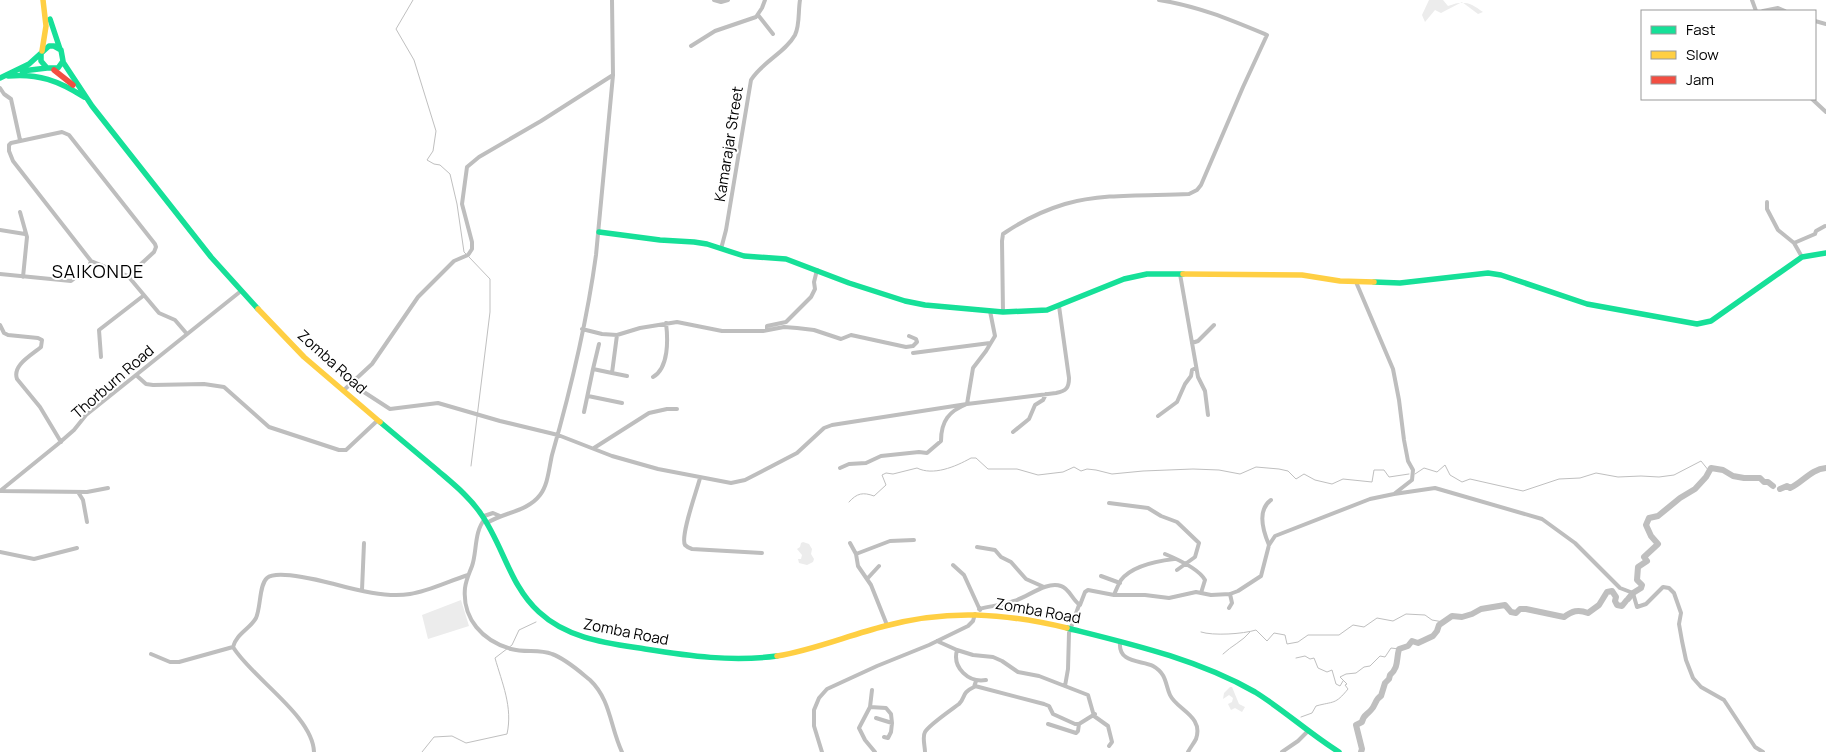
<svg xmlns="http://www.w3.org/2000/svg" width="1826" height="752" font-family="Manrope,sans-serif">
<style>
.green{fill:#ececec}
.lines{fill:none;stroke-linecap:round;stroke-linejoin:round}
.stream{stroke:#bfbfbf;stroke-width:1}
.river{stroke:#bfbfbf;stroke-width:6}
.street{stroke:#bebebe;stroke-width:4}
.fast{stroke:#16e098;stroke-width:5.5}
.slow{stroke:#ffcf43;stroke-width:5.5}
.jam{stroke:#f24e42;stroke-width:5.5}
.labels{text-anchor:middle;stroke-width:4;stroke-linejoin:round;paint-order:stroke}
.street-label{font-size:15px;fill:#000;stroke:#fff}
.quarter-label{font-size:18px;letter-spacing:1px;fill:#000;stroke:#fff}
</style>
<rect width="100%" height="100%" fill="#fff"/>
<path class="green" d="M1429,0H1443L1448,6C1463,0 1470,2 1483,12L1478,14L1462,2L1441,13L1435,10L1425,22L1422,15Z
M803,542L809,544L812,549L811,554L814,559L813,562L807,565L799,563L798,559H801L802,555L797,549L800,547L801,543Z
M461,600L469,626L428,639L422,615Z
M1230,687H1232L1239,704L1245,707L1242,712L1235,708L1231,710L1228,704L1232,702L1233,698L1229,695L1223,699L1224,693Z"/>
<g class="lines">
<path class="stream" d="M413,0L396,29L414,60L436,131L433,151L427,160L434,164L440,165L450,174L457,204L464,252L466,254
M469,257L490,279V312L471,466
M1415,474L1424,468L1437,472L1445,465L1450,475L1462,482L1470,479L1523,491L1559,479L1580,478L1596,473L1618,477L1641,476L1659,477L1674,475L1701,461L1709,471
M849,502C857,493 863,492 874,496L886,485L882,475L886,473L893,474L917,468C933,476 955,467 971,458H976L988,469H1017L1038,475L1063,472L1074,467L1081,471L1087,469L1096,470L1112,474L1143,471L1193,469L1219,470L1240,474L1256,467L1279,469L1288,471L1296,479L1304,474L1315,480L1332,484L1343,479L1372,482L1374,470H1384L1389,477L1409,474
M1201,632C1213,636 1243,634 1256,630L1267,641L1274,633L1285,635L1287,644L1298,642L1308,635H1339L1353,625L1364,627L1377,618L1393,621L1406,614L1425,615L1432,620L1443,622
M1223,654C1231,646 1243,641 1250,632
M1296,658L1305,656L1310,659L1314,658L1318,668L1327,672L1332,670L1336,684L1340,686L1343,681
M1301,717L1312,713L1316,706C1334,701 1335,705 1348,689L1345,685L1347,684L1340,677L1346,674L1356,673L1364,667L1370,666L1380,656L1385,657L1391,648L1399,649
M422,752L434,737L452,736L466,743L507,734C513,707 502,683 495,658L512,645L519,630L536,622"/>
<path class="river" d="M1780,489L1787,486L1790,488C1803,482 1811,469 1826,468
M1628,599L1633,593L1641,588L1642,585L1637,580L1638,567L1647,561L1644,557L1658,544L1651,536L1646,525L1649,518L1658,516L1680,498L1695,489L1706,477L1711,468L1723,470L1733,476L1744,478H1760L1764,482H1768L1773,486
M1361,752L1362,749L1356,725L1362,722C1363,715 1367,715 1371,710C1376,705 1375,699 1381,696L1385,683L1389,679L1390,675C1399,667 1396,660 1399,649L1408,646L1412,641L1418,643L1433,636L1437,631L1439,625L1452,616L1462,617L1472,614L1481,609L1505,605L1511,612L1516,613L1520,609H1526L1564,617C1572,611 1578,609 1588,613L1599,605L1607,592L1612,591L1616,597L1615,601L1617,605L1622,606L1626,601"/>
<path class="street" d="M714,0L721,2L728,0
M1752,0L1756,11
M1763,11L1778,8L1785,11
M758,15L773,34
M1815,21L1826,24
M691,46L715,31L756,17L762,8L765,0
M0,88L4,94L11,99L20,140
M1812,99L1826,112
M1767,202V209L1778,230L1794,243L1802,257
M20,212L27,237L23,277
M0,230L25,234
M1794,243L1815,234L1816,231L1825,226
M721,249L726,230L751,80C762,62 785,53 795,35C800,25 798,11 800,0
M0,274L71,281L89,267L91,261
M1180,274L1198,377L1205,391L1208,415
M128,276L154,252L156,247L155,244L69,135L62,132L11,143L9,145V151L13,161L91,261L128,276L159,313L175,320L187,334
M1003,312L1002,241L1003,234L1006,232C1024,220 1045,210 1065,204C1103,193 1150,196 1189,194L1197,190L1201,185L1243,87L1267,35C1231,20 1198,6 1159,0
M0,325L4,333L8,335L38,338L42,340L41,347C32,355 12,365 17,379L40,407L61,442
M582,329L602,334L617,335L640,328L677,322L722,331H763L784,327L797,328L814,330L841,339L851,335L906,347L913,346L917,342L916,339L909,336
M767,330V326L786,322L811,297L815,289L814,282L817,270
M1192,343L1198,341L1214,325
M913,353L990,343
M101,357L99,330L143,296
M593,369L599,344
M612,373L627,376
M136,375L146,384L153,385L204,384L224,387L269,427L339,450H346L378,420
M653,377C669,368 668,339 666,323
M350,383L390,409L438,403L500,421L558,435L612,456L658,469L731,483L745,480L797,453L824,428L832,425L967,404L1056,393C1066,391 1069,388 1069,378L1059,306
M344,390L372,364L418,297L454,261L468,255L472,249V242L462,204L467,167L479,157L541,121L613,75
M588,396L622,403
M584,412L593,369L612,373L617,335
M1158,416L1177,402L1185,384L1191,376L1192,370L1196,368
M1013,432L1029,419L1035,405L1043,400L1046,394
M594,448L649,413L667,409H677
M840,468L849,464L866,463L881,456L919,452L927,453L941,441C941,421 949,411 967,404L973,368L986,351L995,336L990,311
M700,478C697,490 680,536 685,545C687,547 689,548 692,549L762,553
M0,491L58,444L74,430L86,415L241,291
M1,491L87,492L108,488
M78,492L83,500L87,522
M1394,494L1435,488L1542,519L1575,543L1620,588L1633,593L1637,607L1646,604L1663,587L1669,588L1674,593L1681,613L1679,624L1682,641L1686,660L1693,678L1701,687L1724,700L1755,747L1763,752
M1109,503L1148,508L1161,516L1177,522L1199,543L1195,557L1177,570
M484,516L493,513L500,516
M485,519C474,531 477,552 472,566C469,574 466,580 465,588C462,619 483,641 511,649C525,653 539,649 552,654C566,659 579,671 590,680C611,700 610,727 622,752
M487,523C504,512 527,512 540,495C548,485 549,468 552,455C570,392 587,321 596,255L613,75L612,0
M850,543L856,554
M1269,545C1263,531 1257,510 1271,500
M977,547L995,550L1001,557L1011,562L1026,579L1044,587
M0,552L34,559L77,548
M1165,554C1177,559 1199,569 1205,580L1201,593
M953,565L964,575L980,610
M1101,576L1120,583
M867,579L879,566
M362,590L364,543
M1114,595C1116,590 1118,585 1121,580C1132,566 1157,561 1174,559
M1229,608L1232,603L1230,594
M979,609C991,606 1003,605 1014,601C1028,597 1046,581 1061,586C1069,588 1073,601 1080,605L1085,592L1088,590L1114,595H1145L1169,598L1196,592L1211,595L1230,594L1238,591L1261,576L1269,545L1275,536L1370,499L1394,494L1412,480L1413,470L1408,461L1404,440L1399,400L1393,369L1356,282
M887,625L871,585L858,566L856,554L890,541L914,540
M937,641L957,650L973,655L993,657L1002,661L1018,672L1039,676L1088,695L1094,716L1108,726L1112,742L1109,746
M1120,642C1118,664 1142,660 1153,666C1167,674 1165,684 1170,695C1177,710 1204,716 1196,739C1194,743 1190,748 1188,752
M957,650C952,668 969,683 986,680
M151,654L170,662H179L233,647
M975,686L1044,704L1049,706L1053,714L1075,724H1079L1095,714
M1065,686L1068,669L1069,633L1079,605
M872,690L870,707L859,728L865,740L875,752
M870,707L886,708L891,714L892,723
M876,718L892,723L891,732L888,738L884,737
M1048,724L1076,733L1078,731L1079,724
M314,752C313,716 252,678 233,647C236,634 250,629 256,618C261,607 259,585 267,578C277,569 322,581 334,584C356,590 387,598 410,594C429,591 449,581 468,575
M822,752L814,726V710L819,698L827,689L877,666L929,645L968,626L973,621L975,614
M925,752C925,746 922,737 925,732C929,725 951,710 959,704C966,697 961,693 974,687L976,681
M1282,752L1298,741L1307,732"/>
<path class="fast" d="M50,19L60,49
M63,62L92,106L211,257L258,309
M22,71L47,68
M8,76C38,73 59,81 84,97
M0,78L29,64L49,46H54L61,50L63,61L58,68H47L41,61V54
M599,232L660,240L694,242L707,244L744,256L786,259L849,283L905,301L925,305L1003,312L1047,310L1124,279L1147,274H1183
M1374,282L1400,283L1488,273L1501,275L1587,304L1697,324L1711,321L1802,257L1826,253
M380,422C399,438 417,453 436,469C452,483 469,496 481,514C503,545 510,586 539,612C568,639 607,643 645,649C689,656 732,662 777,656
M1067,628C1131,644 1197,659 1255,692C1284,710 1310,734 1339,752"/>
<path class="slow" d="M42,51L46,26L43,0
M1183,274L1302,275L1340,281L1374,282
M258,309L304,357L380,422
M777,656C814,650 849,635 885,626C948,609 1004,613 1067,628"/>
<path class="jam" d="M54,70L73,85"/>
</g>
<g class="labels">
<g class="street-label">
<text transform="translate(729 144) rotate(-81)" y="5">Kamarajar Street</text>
<text transform="translate(332 362) rotate(42)" y="5">Zomba Road</text>
<text transform="translate(113 382) rotate(-41)" y="5">Thorburn Road</text>
<text transform="translate(1038 611) rotate(10)" y="5">Zomba Road</text>
<text transform="translate(626 632) rotate(11)" y="5">Zomba Road</text>
</g>
<g class="quarter-label">
<text x="98" y="278">SAIKONDE</text>
</g>
</g>
<rect x="1641" y="10" width="175" height="90" fill="#ffffff" stroke="#999999"/>
<rect x="1651" y="26" width="25" height="8" fill="#16e098" stroke="#999999"/>
<text x="1686" y="35" font-size="15" fill="#000000">Fast</text>
<rect x="1651" y="51" width="25" height="8" fill="#ffcf43" stroke="#999999"/>
<text x="1686" y="60" font-size="15" fill="#000000">Slow</text>
<rect x="1651" y="76" width="25" height="8" fill="#f24e42" stroke="#999999"/>
<text x="1686" y="85" font-size="15" fill="#000000">Jam</text>
</svg>
